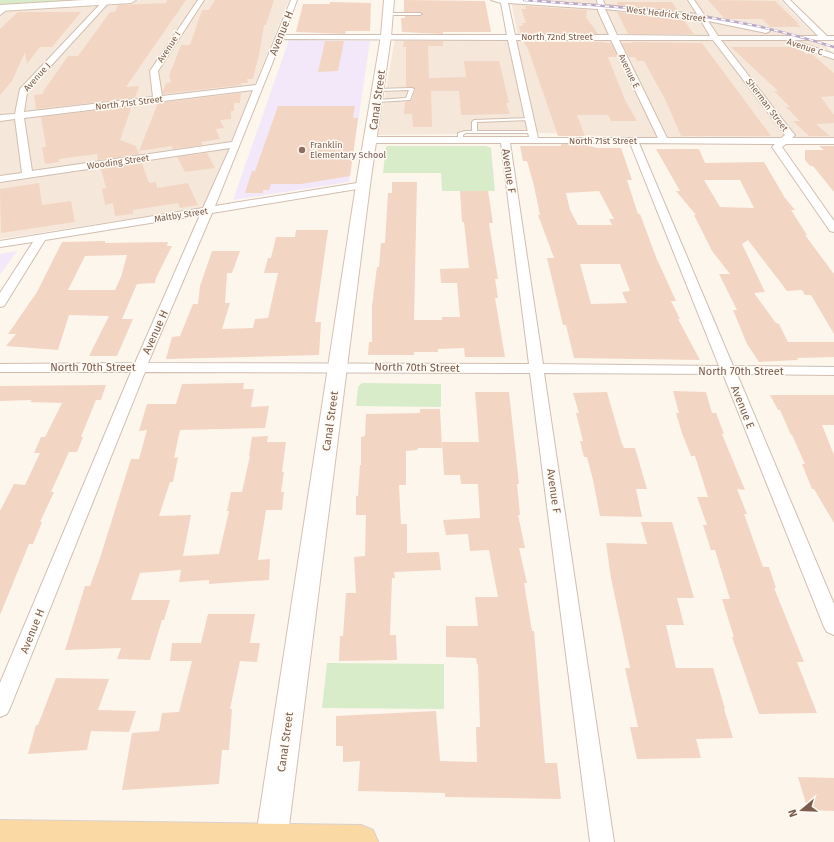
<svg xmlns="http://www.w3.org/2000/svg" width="834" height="842" font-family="'Fira Sans',sans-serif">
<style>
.residential{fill:#f5e8da}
.education{fill:#f3e8fa}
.green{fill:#d8ecc9}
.building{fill:#f3d5c3;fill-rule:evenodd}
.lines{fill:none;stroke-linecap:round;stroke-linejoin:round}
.lane-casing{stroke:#d1beb0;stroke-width:2}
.street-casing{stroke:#d1beb0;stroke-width:2}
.secondary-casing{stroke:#d6c0b0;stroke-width:2}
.primary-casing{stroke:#dad1cd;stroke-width:2}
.lane{fill:#fff;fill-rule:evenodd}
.street{fill:#fff;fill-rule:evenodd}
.secondary{fill:#fff;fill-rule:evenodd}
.primary{fill:#fbd9a5;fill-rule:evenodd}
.rail-casing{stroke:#b9a8c9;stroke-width:2.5}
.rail{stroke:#fffaf3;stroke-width:1.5;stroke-dasharray:4.5;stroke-linecap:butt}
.education-dot{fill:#8d6e63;stroke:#fffaf3;stroke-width:1.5}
.labels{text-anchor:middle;stroke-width:3;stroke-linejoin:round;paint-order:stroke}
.far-street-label{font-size:9px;fill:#7a5c4d;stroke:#fffaf3}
.far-education-label{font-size:9px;fill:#785e54;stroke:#fffaf3;text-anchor:start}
.street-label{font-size:11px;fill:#7a5c4d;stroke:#fffaf3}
</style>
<rect width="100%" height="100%" fill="#fdf6ec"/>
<path class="residential" d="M142,0H289L205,207L0,239V9Z
M511,0H780L834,54V139L637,138L546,133L378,135L395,38L518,39Z"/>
<path class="education" d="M289,40L370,41L349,182L233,200Z
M17,251L0,275V254Z"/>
<path class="green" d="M0,0H103L0,7Z
M388,146H486L491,148L495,191H442L441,173H383L386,147Z
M362,383L441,384V407L356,406L358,387Z
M327,663L444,664V709L322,708Z"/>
<path class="building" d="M167,0H186L126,87L139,86L135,98L36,109L34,95L43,94V92L68,56H78L110,12H115L118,5L166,3Z
M215,0H274L266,25H264L259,55L253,79H247L248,83H241V85L163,94V91L166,83L171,82L169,76L181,45H190L202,10H209Z
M404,0L485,1L491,32H443V34L402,32L401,18H405V16H420L423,15L420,12H404Z
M708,0L775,1L799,24H797L801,27H770L762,19H725Z
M330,2L371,3L370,31H346L345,34L296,32L303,4H330Z
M617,2H672L678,11L618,5Z
M525,6L587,10L586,17L598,34H521L519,26H523L522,23H526L521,9H526Z
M18,12H81L52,47H40L27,64L25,52L12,81L0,95V29Z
M617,12L683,19L694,34H628Z
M325,41H344L338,71L318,72Z
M404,41H443V46H428L429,78L466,77L464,61H499L509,103H506L510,114L461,115L459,91H431L432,127H413L412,114H404L405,102L411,101L415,90L413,87H406V47H403Z
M524,42H603L605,43H611L618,57H608L625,100L637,121H611L608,115H577L585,136H558L527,46H526Z
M632,42L702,43L771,136H681L666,101L644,61H637L635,57H629L622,43H633Z
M731,47H793L802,50L806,54H812L834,73V96L821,97L834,115V123L816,124L830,136H809L793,121H800L786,107H790L774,91H778Z
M241,93L240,103H234V111H231V119L220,120L224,128L216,129L220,139L201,142L203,145L173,149L172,146L139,151L158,103Z
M132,106L120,140L136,146L139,154L98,160L97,154L59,159V162L45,164L42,147H46L41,117Z
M278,106H355L353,118H358L350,176L301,184H271L269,190H263V193H245L252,171H255Z
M561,144H588V146L598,148H621L632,180H627L638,214H640L656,257L676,301H671L680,319H678L700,360L574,358L566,325H563L547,258H554L538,215H540L534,186L527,161H523L520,146H561ZM599,191L614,219H609L612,225H578L570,210L566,193ZM580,264H620L630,291L622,292L627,303L591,304Z
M819,146H834V192L813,166H810L805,160V150H824Z
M656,149H699L705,163L764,162L785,198L795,210H791L807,235H805L834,274V334L811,295H805L802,290L787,291L748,240L742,244L765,292L754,293L776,323L779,324L788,342H834V357L797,358L798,360L759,362L747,344L733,310H737L719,274H730L712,251L694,215H696L676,191H680ZM704,180H740L754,208L720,207Z
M207,153L215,168L185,172L177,157Z
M142,163L149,183L156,182L157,188L188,183L198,205L180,208L178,203L133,210V214L115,216L113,203L105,205L102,189L106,188L101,169Z
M392,182H417L414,320H442V317H460L457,283H441L440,269L469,268L464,222H462L460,191H488L493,223H489L498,279H495L498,298H495L505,357H465L464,348L438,349V352H414V355H368L369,342H372V306L377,267H379L381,243H385L388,193H392Z
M39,183L42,205L71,201L75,222L1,233L0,189Z
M296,230H328L315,322H321L319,355L166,359L172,337L180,336L193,304H198L200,286L212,251H240L232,273H227L225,303H230L222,329L253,328L255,319L268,318L278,273H264L268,258H271L276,237H295Z
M105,241V243L168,242L167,246H172L156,278L155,283L137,284L122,319H133L117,356H89L109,316L69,315L58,350L6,346L16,334H8L37,292L62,242ZM127,255L121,277L115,290H68L85,256Z
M244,383L243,389H254L251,407L269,406L265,428L180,430L174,458L178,457L173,482H170L159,516L191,515L183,556L219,554L229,511H227L231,492H242L250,456H249L252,437L268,436L267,442H286L282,472H284L281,492H284L282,510H266L258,560L270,559L269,580L209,584V580L179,582L181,570L140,573L131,600H170L164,620H162L150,660L117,659L121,648L65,650L85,586H90L100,558L131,459H139L147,430L139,431L147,404H176L182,384Z
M106,385L101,400H96L81,437H83L77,452H69L51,492H54L40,522H42L33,544H29L0,615V511L14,484L25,485L40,453H34L41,437H45L62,403L30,402L32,400L0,401V386Z
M673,391L706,392L712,413H716L724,434H722L745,490L737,489L747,514H744L763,567H769L776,588H774L804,662H797L817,713L759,714L732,637H734L722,599H730L715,550H711L703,525H707L697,497H708L695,456H691L682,433L676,413H679Z
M475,392H509L519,484H517L520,515H518L525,548H519L527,583H524L532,631H534L545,763H557L561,799L445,797V793L358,791L360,761L343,762V746H336V716L436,711L440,761L477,762L476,727H480L478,664H477L476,658L446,657V626H478L475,597H498L489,550L470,551L468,534L446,535L443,520L480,518L478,484H461L460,475H444L442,442H479Z
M607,392L621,441L624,448H635L647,489H636L642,517L600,516L593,480L587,457H584L580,441H583L576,413H579L573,393Z
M770,395H834V425H822L834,455V523L814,489H812L802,464H805L792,435H791L780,410H778Z
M420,409H440L442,448H418L417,450L406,451V485H399L401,524H407V553L439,552L441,570L394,572L395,578H392L390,635H396L397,660L339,661L340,636H343L346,593H356L354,557L365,556L366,515H356V496H358L360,465H361V437L365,436L366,414L420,413Z
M641,522H672L694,598H677L684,625H666L676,668H713L725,709H724L733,738L696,739L701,758L637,759L630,727H638L625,668H630L611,578L606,543L647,544Z
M208,614H255L250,643H260L257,662L240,661L230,709H232L229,750H222L219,784L122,790L132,733L159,731L162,713L179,712L192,661H170L172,643H201Z
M56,678L109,679L98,710L136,711L129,732L91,731L87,750L28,754L36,725H38Z
M798,777L834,778V811L808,810Z"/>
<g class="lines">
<defs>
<path id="lane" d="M388,13H420L422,14L420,15H387Z
M412,88L414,89L410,100L377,102L375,101L377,100L406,98L409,90L378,91H376V89Z
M530,118L532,119V120L477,122V131H532L534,132V133H466L463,135V142L458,141V133L465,131H472V122L474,120Z"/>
<path id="street" d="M104,0H111L27,92L24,112L153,97L150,71L198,0H204L158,71L162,96L256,85L291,0H297L284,35H507L501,3L491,0H523L598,5L597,0H603L605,5L697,14L688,0H694L705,16L769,29L770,31L766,33L708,21L718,36H818L783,0H790L827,36H834V40H793L834,54V59L788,44L787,42L789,40H721L793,133L795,135L792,138H834V144H786L782,147L834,221V232L830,231L772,147L775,144L639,143L733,366L834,367V375L737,374L834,604V635L827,632L824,627L723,374L544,373L614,842H590L530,373L145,372L10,708L7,714L0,717V683L131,372H0V364L135,363L200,215L45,240L6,303L4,306L0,307V293L33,242L0,247V241L203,208L230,148L0,182V176L22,173L15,119L0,121V115L15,114L20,89ZM508,3L598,9V11L609,35H515ZM605,9L700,19L710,36L617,35ZM282,39L508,40L529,137H371L366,140L371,143H501L529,364L148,363L212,213L363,188L368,185L363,182L215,206ZM516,40H611L658,138H538ZM619,40H713L785,135L781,138H667ZM253,90L232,142L32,171L24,118ZM510,143H630L719,366L543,364Z
M6,6L9,8L0,15V9Z"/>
<path id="secondary" d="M84,0H136L131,3L0,11V5Z
M384,0H394L391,36L370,185L287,842H255L356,185L381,36Z"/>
<path id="primary" d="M0,820L361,825L373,830L378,842H0Z"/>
</defs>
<use href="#lane" class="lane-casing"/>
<use href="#street" class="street-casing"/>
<use href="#secondary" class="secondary-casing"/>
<use href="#primary" class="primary-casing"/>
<use href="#lane" class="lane"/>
<use href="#street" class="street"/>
<use href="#secondary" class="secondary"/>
<use href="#primary" class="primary"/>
<defs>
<path id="rail" d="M524,0C602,6 681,10 757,26C783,32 809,39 834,47"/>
</defs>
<use href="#rail" class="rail-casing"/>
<use href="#rail" class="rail"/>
</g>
<circle class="education-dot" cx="302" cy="150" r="4"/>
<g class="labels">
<g class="far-street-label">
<text transform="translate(666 14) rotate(7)" y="3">West Hedrick Street</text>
<text x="557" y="40">North 72nd Street</text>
<text transform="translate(169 47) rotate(-57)" y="3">Avenue I</text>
<text transform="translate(805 47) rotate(18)" y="3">Avenue C</text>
<text transform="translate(629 71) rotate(64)" y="3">Avenue E</text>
<text transform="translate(37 77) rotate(-48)" y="3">Avenue J</text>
<text transform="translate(129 103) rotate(-7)" y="3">North 71st Street</text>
<text transform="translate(767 105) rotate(53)" y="3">Sherman Street</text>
<text x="603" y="144">North 71st Street</text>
<text transform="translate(118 162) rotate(-8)" y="3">Wooding Street</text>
<text transform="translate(181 215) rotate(-9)" y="3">Maltby Street</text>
</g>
<g class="far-education-label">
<text x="310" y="148">Franklin<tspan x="310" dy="10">Elementary School</tspan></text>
</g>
<g class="street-label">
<text transform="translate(281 33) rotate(-68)" y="4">Avenue H</text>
<text transform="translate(377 100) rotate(-82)" y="4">Canal Street</text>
<text transform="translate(509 171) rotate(82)" y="4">Avenue F</text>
<text transform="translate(155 332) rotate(-66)" y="4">Avenue H</text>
<text x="93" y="371">North 70th Street</text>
<text transform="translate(417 367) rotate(1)" y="4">North 70th Street</text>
<text x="741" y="375">North 70th Street</text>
<text transform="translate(743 407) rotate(68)" y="4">Avenue E</text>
<text transform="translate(330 421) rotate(-82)" y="4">Canal Street</text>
<text transform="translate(554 491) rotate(82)" y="4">Avenue F</text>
<text transform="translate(32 631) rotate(-68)" y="4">Avenue H</text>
<text transform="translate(285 742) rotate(-82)" y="4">Canal Street</text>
</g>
</g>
<g transform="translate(802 810) rotate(251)" stroke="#fffaf3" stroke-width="3" paint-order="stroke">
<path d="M0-3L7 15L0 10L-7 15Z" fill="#7a5c4d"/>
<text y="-6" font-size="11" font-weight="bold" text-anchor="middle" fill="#7a5c4d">N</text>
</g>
</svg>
